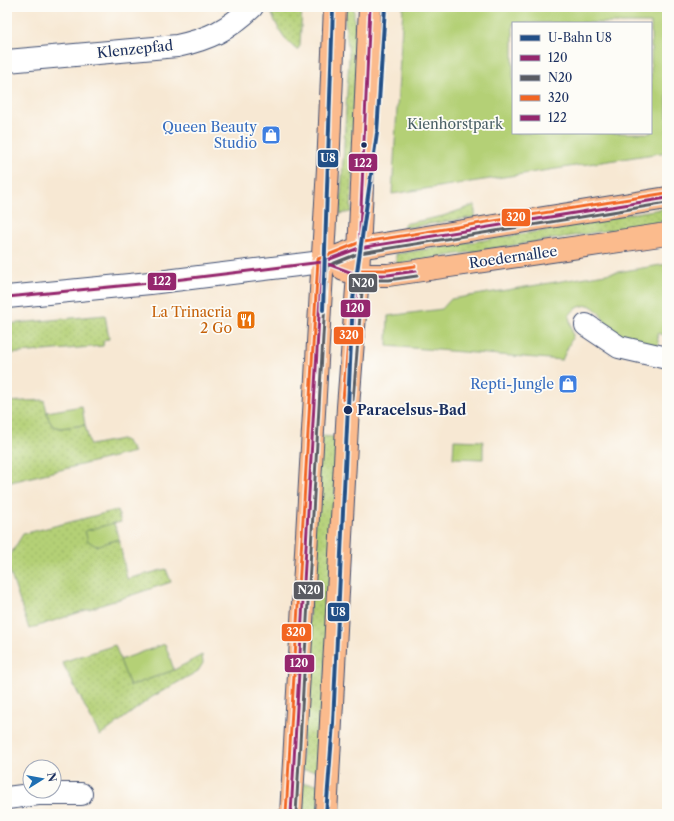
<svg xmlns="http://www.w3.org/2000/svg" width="674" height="821" font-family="'Libre Caslon Text',serif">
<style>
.grass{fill:url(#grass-dots);stroke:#68806a}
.park{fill:#b4d076;stroke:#68806a;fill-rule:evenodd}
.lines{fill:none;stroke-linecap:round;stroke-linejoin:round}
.minor-casing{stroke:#3c4b70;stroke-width:24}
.major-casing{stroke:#3c4b70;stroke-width:24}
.minor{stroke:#fff;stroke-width:22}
.major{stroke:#fbbb8d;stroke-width:22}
.bus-1-casing{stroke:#fdfcf7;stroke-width:6}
.bus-2-casing{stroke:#fdfcf7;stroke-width:6}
.bus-3-casing{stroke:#fdfcf7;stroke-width:6}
.bus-4-casing{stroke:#fdfcf7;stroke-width:6}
.bus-1{stroke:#95276e;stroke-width:3}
.bus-2{stroke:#595b62;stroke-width:3}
.bus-3{stroke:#f26522;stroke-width:3}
.bus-4{stroke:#95276e;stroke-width:3}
.metro-1-casing{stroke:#fdfcf7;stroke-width:7}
.metro-1{stroke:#224f86;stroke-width:4}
.bus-dot{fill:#1b2f5e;stroke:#fdfcf7;stroke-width:1.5}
.labels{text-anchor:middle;stroke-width:3.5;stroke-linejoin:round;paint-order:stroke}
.street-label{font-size:14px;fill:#1b2f5e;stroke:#fdfcf7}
.park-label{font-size:14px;fill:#495f65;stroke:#fdfcf7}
.shop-label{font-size:14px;fill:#366cbe;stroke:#fdfcf7;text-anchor:end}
.food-label{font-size:14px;fill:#c56008;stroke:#fdfcf7;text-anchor:end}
.stop-label{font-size:14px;font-weight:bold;fill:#1b2f5e;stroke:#fdfcf7;text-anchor:start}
.line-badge{stroke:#fdfcf7;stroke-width:1.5}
.badge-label{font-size:11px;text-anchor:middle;font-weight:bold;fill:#fff}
</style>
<defs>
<pattern id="grass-dots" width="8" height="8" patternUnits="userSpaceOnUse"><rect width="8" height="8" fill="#b4d076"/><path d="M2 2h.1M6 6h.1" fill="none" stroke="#9ab368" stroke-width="1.8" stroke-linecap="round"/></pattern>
</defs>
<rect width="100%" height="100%" fill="#fdfcf7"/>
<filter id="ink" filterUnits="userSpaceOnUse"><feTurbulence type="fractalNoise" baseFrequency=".025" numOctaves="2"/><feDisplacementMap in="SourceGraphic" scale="8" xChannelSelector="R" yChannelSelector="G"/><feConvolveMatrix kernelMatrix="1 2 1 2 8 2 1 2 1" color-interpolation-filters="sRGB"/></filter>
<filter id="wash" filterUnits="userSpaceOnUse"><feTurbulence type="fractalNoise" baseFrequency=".012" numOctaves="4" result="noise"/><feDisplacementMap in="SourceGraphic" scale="16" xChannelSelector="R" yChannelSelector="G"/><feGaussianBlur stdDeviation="0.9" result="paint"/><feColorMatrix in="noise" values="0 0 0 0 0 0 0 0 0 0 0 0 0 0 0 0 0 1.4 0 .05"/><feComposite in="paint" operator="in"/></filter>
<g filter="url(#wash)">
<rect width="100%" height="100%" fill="#f7e8d3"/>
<path class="grass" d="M275,7H302L300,46L297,50C285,42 276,25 271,12Z
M343,7H354V20L358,41L351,212L340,214L349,56Z
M475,205V217L404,228V224L443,216Z
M667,208V221L396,264V254L554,229L579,222Z
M105,315L109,339L104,340L103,346L7,354V324Z
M44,400L49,420L53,426L60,428L85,425L90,445L122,439L127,442L134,452L7,483V402Z
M319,436L338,437L320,771L301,770Z
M117,510L121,522L85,531L106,543L119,539L127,579L166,569L171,582L29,629L7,563V560L23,534Z
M115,645L130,686L174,670L202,655L203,663L198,671L152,697L100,736L62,662Z
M300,783L319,784V814H299Z"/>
<path class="park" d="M403,7H667V152L392,194ZM513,23H651V133H513Z
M667,264V336L657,333L659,349C641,345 622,343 609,328C601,318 602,312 589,305C580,306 574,308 569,316L573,336L562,360L387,346L388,316L442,309L451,299Z
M82,406L85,425L60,428L53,426L49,420L47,412Z
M454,440L483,441V459L453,458Z
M114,523L119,539L96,546L88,541L85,531Z
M165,644L174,670L130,686L120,660Z"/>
</g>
<g filter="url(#ink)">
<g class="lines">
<defs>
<path id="minor" d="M7,61L177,46C209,39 228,30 252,7
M7,297L150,283L322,262
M586,325L619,347L667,358
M7,798L38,794H81"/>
<path id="major" d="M322,262L359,248L667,198
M344,270L358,275H388L667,234
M291,814L328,168L335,7
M326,814L348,407L358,275L370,7"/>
</defs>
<use href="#minor" class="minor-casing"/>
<use href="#major" class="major-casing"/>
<use href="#minor" class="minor"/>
<use href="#major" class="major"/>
<defs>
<path id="bus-1" d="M348,400L358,275H388L416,271
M291,814L322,262L359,248L667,198"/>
<path id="bus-2" d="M353,400L363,280H389L417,276
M296,814L327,266L360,253L667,203"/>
<path id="bus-3" d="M343,400L354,273L358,270H388L415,266
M286,814L318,259L358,243L666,193"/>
<path id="bus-4" d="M7,297L150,283L322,262L358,275L370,7"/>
</defs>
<use href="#bus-1" class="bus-1-casing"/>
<use href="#bus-2" class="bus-2-casing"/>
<use href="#bus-3" class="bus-3-casing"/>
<use href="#bus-4" class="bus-4-casing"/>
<use href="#bus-1" class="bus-1"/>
<use href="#bus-2" class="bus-2"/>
<use href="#bus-3" class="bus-3"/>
<use href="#bus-4" class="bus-4"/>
<defs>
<path id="metro-1" d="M323,310L333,7
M326,814L333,723L353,300L377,133L385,7"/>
</defs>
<use href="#metro-1" class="metro-1-casing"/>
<use href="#metro-1" class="metro-1"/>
</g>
</g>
<defs>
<symbol id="shop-square" viewBox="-11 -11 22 22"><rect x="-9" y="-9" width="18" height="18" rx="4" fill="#3f7fe0" stroke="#fdfcf7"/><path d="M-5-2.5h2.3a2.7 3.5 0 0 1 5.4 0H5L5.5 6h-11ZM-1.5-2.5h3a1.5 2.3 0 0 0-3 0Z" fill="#fff"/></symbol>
<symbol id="restaurant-square" viewBox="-11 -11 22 22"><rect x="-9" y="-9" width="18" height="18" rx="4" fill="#e8710a" stroke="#fdfcf7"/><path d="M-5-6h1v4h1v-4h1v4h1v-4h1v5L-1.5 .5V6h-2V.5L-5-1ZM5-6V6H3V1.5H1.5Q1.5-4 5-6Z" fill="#fff"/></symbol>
</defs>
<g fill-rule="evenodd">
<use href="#shop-square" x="260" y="124" width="22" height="22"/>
<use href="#restaurant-square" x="235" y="309" width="22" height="22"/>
<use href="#shop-square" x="557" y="373" width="22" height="22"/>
</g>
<g class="bus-dot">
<circle cx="364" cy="145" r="3.5"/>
<circle cx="348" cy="410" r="5"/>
</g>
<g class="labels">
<g class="street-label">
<text transform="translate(135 49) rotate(-6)" y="5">Klenzepfad</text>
<text transform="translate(513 257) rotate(-8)" y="5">Roedernallee</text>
</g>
<g class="park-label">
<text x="455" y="129">Kienhorstpark</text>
</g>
<g class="shop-label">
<text x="257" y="132">Queen Beauty<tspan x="257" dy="16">Studio</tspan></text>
<text x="554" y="389">Repti-Jungle</text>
</g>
<g class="food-label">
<text x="232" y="317">La Trinacria<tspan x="232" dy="16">2 Go</tspan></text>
</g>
<g class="stop-label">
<text x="357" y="415">Paracelsus-Bad</text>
</g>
</g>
<g class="line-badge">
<rect x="317" y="149" width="22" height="19" rx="4" fill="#224f86"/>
<rect x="348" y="153" width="30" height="19" rx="4" fill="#95276e"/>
<rect x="501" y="208" width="30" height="19" rx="4" fill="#f26522"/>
<rect x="147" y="272" width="30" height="19" rx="4" fill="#95276e"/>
<rect x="348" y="273" width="30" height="20" rx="4" fill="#595b62"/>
<rect x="340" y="299" width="31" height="19" rx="4" fill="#95276e"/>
<rect x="333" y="326" width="31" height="19" rx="4" fill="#f26522"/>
<rect x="293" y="581" width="31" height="19" rx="4" fill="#595b62"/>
<rect x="327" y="602" width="23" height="20" rx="4" fill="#224f86"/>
<rect x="281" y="623" width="31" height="19" rx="4" fill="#f26522"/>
<rect x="284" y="654" width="31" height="19" rx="4" fill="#95276e"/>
</g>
<g class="badge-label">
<text x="328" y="162">U8</text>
<text x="363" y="167">122</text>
<text x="516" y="221">320</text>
<text x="162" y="285">122</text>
<text x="363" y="287">N20</text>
<text x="355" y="312">120</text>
<text x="349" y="339">320</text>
<text x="309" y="594">N20</text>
<text x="338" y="616">U8</text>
<text x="296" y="636">320</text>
<text x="299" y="667">120</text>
</g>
<rect width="674" height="821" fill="none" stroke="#fdfcf7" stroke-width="24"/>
<rect x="512" y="22" width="140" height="112" fill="#fdfcf7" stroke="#a3aaba"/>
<rect x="520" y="35" width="20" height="6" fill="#224f86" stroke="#a3aaba"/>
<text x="548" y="42" font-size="12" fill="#1b2f5e">U-Bahn U8</text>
<rect x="520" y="55" width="20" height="6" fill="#95276e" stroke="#a3aaba"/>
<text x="548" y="62" font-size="12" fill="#1b2f5e">120</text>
<rect x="520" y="75" width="20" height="6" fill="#595b62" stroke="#a3aaba"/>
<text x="548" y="82" font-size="12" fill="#1b2f5e">N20</text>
<rect x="520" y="95" width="20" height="6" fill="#f26522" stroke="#a3aaba"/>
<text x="548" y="102" font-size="12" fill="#1b2f5e">320</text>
<rect x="520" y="115" width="20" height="6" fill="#95276e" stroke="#a3aaba"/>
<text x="548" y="122" font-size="12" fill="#1b2f5e">122</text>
<g transform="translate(42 779) rotate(79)"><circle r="19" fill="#fdfcf7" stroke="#a3aaba"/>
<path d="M0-3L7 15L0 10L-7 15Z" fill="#1f6fb2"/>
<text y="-6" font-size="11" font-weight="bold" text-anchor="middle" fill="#1b2f5e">N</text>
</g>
</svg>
